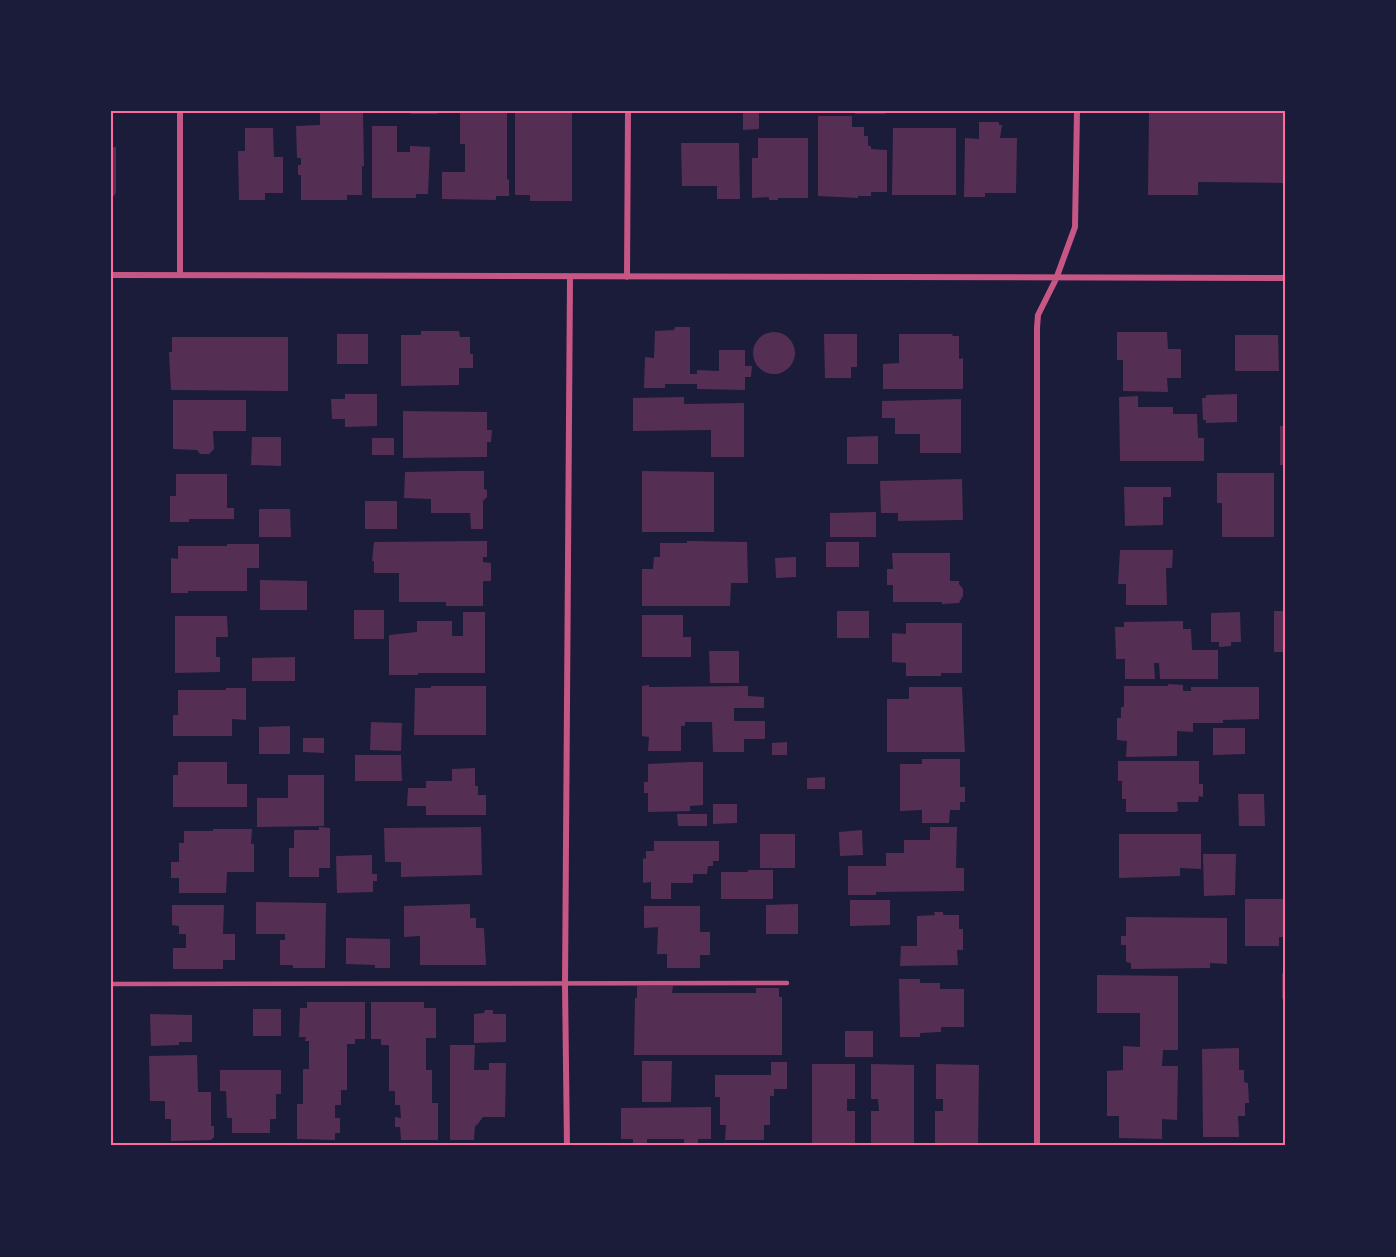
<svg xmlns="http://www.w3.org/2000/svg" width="1396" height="1257" font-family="Commissioner,sans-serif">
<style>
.building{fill:#542f53}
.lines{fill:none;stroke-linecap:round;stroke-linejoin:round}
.service{stroke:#c65784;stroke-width:4.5}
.minor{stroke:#c65784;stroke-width:6}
.neatline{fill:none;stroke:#ff6b9d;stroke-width:2}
</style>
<rect width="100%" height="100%" fill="#1b1b3a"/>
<path class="building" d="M320,111H363L364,166H362V195H347V200H301V175H298V165H301V158H297L296,126L320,125Z
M410,111H438V114H410Z
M460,111H507V179L509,180V196H496V200L442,199V172H465V144H460Z
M515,111H572V201H530V195H515Z
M743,111H759V129L743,130Z
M855,111H886V114H855Z
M1149,111H1285V183L1198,182V195H1148Z
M818,116H852V127H864V136H868V146H871V149L887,150V192H871V196H858V198L818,196Z
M979,122H999V125H1002L1000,138H1017L1016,193H985V197H964L965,138L979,139Z
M372,126H397V152H410V146L430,147L428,194H416V198H372Z
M245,128H273L274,157H283V193H265V200H239L238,151H245Z
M893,128H956V195H892Z
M758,138H808V198H778V200H769V197L752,198V158H758Z
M681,143H739L740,199H717V186H682Z
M111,147H116V193L113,197H111Z
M675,327H690V374H697V370L719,371V350H745V366H752L751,377H745V390L697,389V384H665V388H644L645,357L654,358L655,331L674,330Z
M421,331H459L460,337H470V354H473V368H459V385L401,386V335H421Z
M753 353a21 21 0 1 1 42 0a21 21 0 1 1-42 0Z
M1117,332H1167L1168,349H1181V378H1167L1168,392L1123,391V360H1117Z
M337,334H368V364H337Z
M824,334H857V367H851V378H825Z
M899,334H953L952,336H959V359L963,358V389H883V364L899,363Z
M1235,335H1278L1279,371H1235Z
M172,337H288V391L171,390L169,352H172Z
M345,394H377V426L345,427V419H332L331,399H345Z
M1237,394V422L1206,423V420H1203L1202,398H1206V395Z
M1138,396V407H1173V414H1197L1198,438H1204V461H1120L1119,397Z
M684,397V404L744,403V457H711V430L633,431V398Z
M961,399V453H920V434H895V418H882V401Z
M173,400H246V431H213L214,449L209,454H200L197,450L173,449Z
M403,411L487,412V430H492L491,442H487V457L403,458Z
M1280,426H1285V465H1280Z
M878,436V464H847V437Z
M252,437H281V466L251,465Z
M372,438H394V455H372Z
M458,471H484V489L487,490V497L483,501V529H471L470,513H431V499L404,498L405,472Z
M642,471L714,472V532H642Z
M1217,473H1274V537H1222V503H1217Z
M176,474H227V508H234V519H189V522H170V496H176Z
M962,479L963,520L898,521V513H881L880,481Z
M1124,487H1171V497H1163V525L1125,526Z
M365,501H397V529H365Z
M259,509H290L291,537H259Z
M876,512V537H830V513Z
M487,541V557H483V562L491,563V581H483V606H446V602H399V573H374V561H372L374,542Z
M687,541L747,542L748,583H731L730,606H642V569H653L654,557H660V543H687Z
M826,542H859V567H826Z
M227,544H259V568H247V591H188V593H171V558L178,559V546H227Z
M1120,550H1173L1172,568H1166L1167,605H1126V584H1118Z
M892,553H950V581H959V584L963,589V596L959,603L942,604V602H893V585H887V569H893Z
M796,557V577L776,578L775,558Z
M260,580L307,581V610H260Z
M354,610H384V639H354Z
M837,611H869V638H837Z
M1274,611H1285V652H1274Z
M463,612H485V673H418V675H389V635L417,632V621H452V636H463Z
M1240,612L1241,642H1231V646L1219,647V642H1211V613Z
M642,615H683V637H691V657H642Z
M175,616H227L228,637H216V657H220V672L175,673Z
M1183,621V629H1191L1192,650H1218V679H1160L1159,663H1154L1155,679H1125V659H1116L1115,627H1124V622Z
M906,623H962V673H941V676H906V663L892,662V633L906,634Z
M709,651H739V683H710Z
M295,657V681H252V658Z
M1168,684L1183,685V691H1191V687H1259V719L1223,720V723H1193V732L1177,731V756L1126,757L1127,741L1117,740V718H1121V707H1124V686H1168Z
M649,685V687L748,686V696L764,697V708H734V721H765V739H744V752H713L712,722H685V726H681V751H648L649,737L642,736V686Z
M431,686H486V735H414L415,688H431Z
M909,687H962L965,752H887V699H909Z
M226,688H246V720L232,719V736H173V715H178V690H226Z
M371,722L402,723L401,751L370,750Z
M290,726V754H259V727Z
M1213,728H1245V754L1213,755Z
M303,738H324V753L303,752Z
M787,742V755H772V743Z
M355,755H401L402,781H355Z
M922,759H960V787H965V802H960V810H950L949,823H922V810L900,811V764H922Z
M1118,761H1199V784H1203V797L1199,796L1198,802H1177L1178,811L1175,812H1126V799H1122V781H1118Z
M178,762H227V784H247V807H173V775H178Z
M690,762H703V805L690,806V811L648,812V793H644V782H648V764Z
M475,768V786H478V795H486V815H426V806H407L408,788H426V781H452V769Z
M288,775H324V826L257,827V798H288Z
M825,777V789H807V778Z
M1238,794H1264L1265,826H1239Z
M713,804H737V823L713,824Z
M677,814H707V826H678Z
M319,827L330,828V868H319V877H289V848H294V830H319Z
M481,827L482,875L401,877V862H385L384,828Z
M930,827H957L956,868H964V891L876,892V895H848V866H886V853H904V840H930Z
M213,829H252L251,844H254V872H227L226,893H179V878H171V862H179V843H184V831H213Z
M862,830L863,855L840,856L839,832Z
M760,834H795V868H760Z
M1119,834H1201V869L1180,868V876L1119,878Z
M654,841H719V861H713V866H708L707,874H693V883H671V899H651V882L643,883V858L646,859V851H654Z
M1203,854H1236L1235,895L1204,896Z
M372,855V874H377V881H373V892L337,893L336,856Z
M748,870H773V899H721V872H748Z
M1245,899H1285V937H1279V946H1245Z
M850,900H890V925L850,926Z
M256,902L326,903L325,968H293V965H280V940H285V934H256Z
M470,904V918H476V928H484L486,965H420V936L404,937V906Z
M798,904V934H766V905Z
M172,905H224L223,934H235V960H223V969H173V948H186V934H179V926L172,925Z
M644,906H700V932H710V955H700V968H667V954H657L658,927L644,928Z
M934,912H943V915H959V929H963V950H957L958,965L900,966L901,946H917V916L935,915Z
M1126,917L1227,918V964L1210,963V968L1131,969V963L1126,962V945H1121V936H1126Z
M346,938L390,939V968H375V965L346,964Z
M1282,973H1285V999H1282Z
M1097,975L1178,976V1050H1163L1162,1066H1178L1177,1120L1162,1119V1139L1119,1138V1116H1107V1071L1123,1070V1046L1140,1047V1013H1097Z
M899,979H920V983H940V989H964V1027H941V1032L920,1033V1037H900Z
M637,986H673L672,993H756V988H779V997H782V1055H634L635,998H637Z
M307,1002H365V1039H355V1044H347V1090H341V1105H335V1118H340V1133H335V1140L297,1139V1104H303V1069H309V1041H305L306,1037H299L300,1008H307Z
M371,1002H424V1008H436V1038H426V1070H432V1103H438V1140H401L400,1127H395V1117L401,1118L400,1105H395V1091H389V1045H381V1039H371Z
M253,1009H281V1036H253Z
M485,1010H493V1014H506V1042L474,1043V1014L484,1013Z
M150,1014L192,1015V1042H179V1045L151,1046Z
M845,1031H873V1057H845Z
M450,1045H475L474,1070H489V1063H506L505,1117H483L477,1125L475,1126L474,1140H450Z
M1239,1048V1070H1244V1082L1248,1083L1249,1103H1245V1116H1238L1239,1137H1203L1202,1049Z
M197,1055L198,1092H211V1126H214V1138H212V1140L171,1141V1119H165V1101H150L149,1056Z
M642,1061H672L671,1102H642Z
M771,1062H787V1089H774V1096H770V1125H764V1140H725L726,1125H720V1097H715V1075H771Z
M812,1064H855V1099H847V1111H855V1144H812Z
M871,1064L914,1065V1145H871V1111H879L878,1099H871Z
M936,1064L979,1065L978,1145L935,1144V1111H943V1099H936Z
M220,1070H281V1094H276V1119H270V1133H232V1118H227L226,1091H220Z
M711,1107V1139H698V1145H684V1139H647V1145H633V1139H621V1108Z"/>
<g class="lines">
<path class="service" d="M111,984L787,983"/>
<path class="minor" d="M180,111V275
M111,275L1285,278
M627,277L628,111
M567,1146L565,985L570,278
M1037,1146V328L1038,315L1056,279L1075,227L1077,111"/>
</g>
<rect width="1396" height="1257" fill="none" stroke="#1b1b3a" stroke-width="225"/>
<rect x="112" y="112" width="1172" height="1032" class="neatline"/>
</svg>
